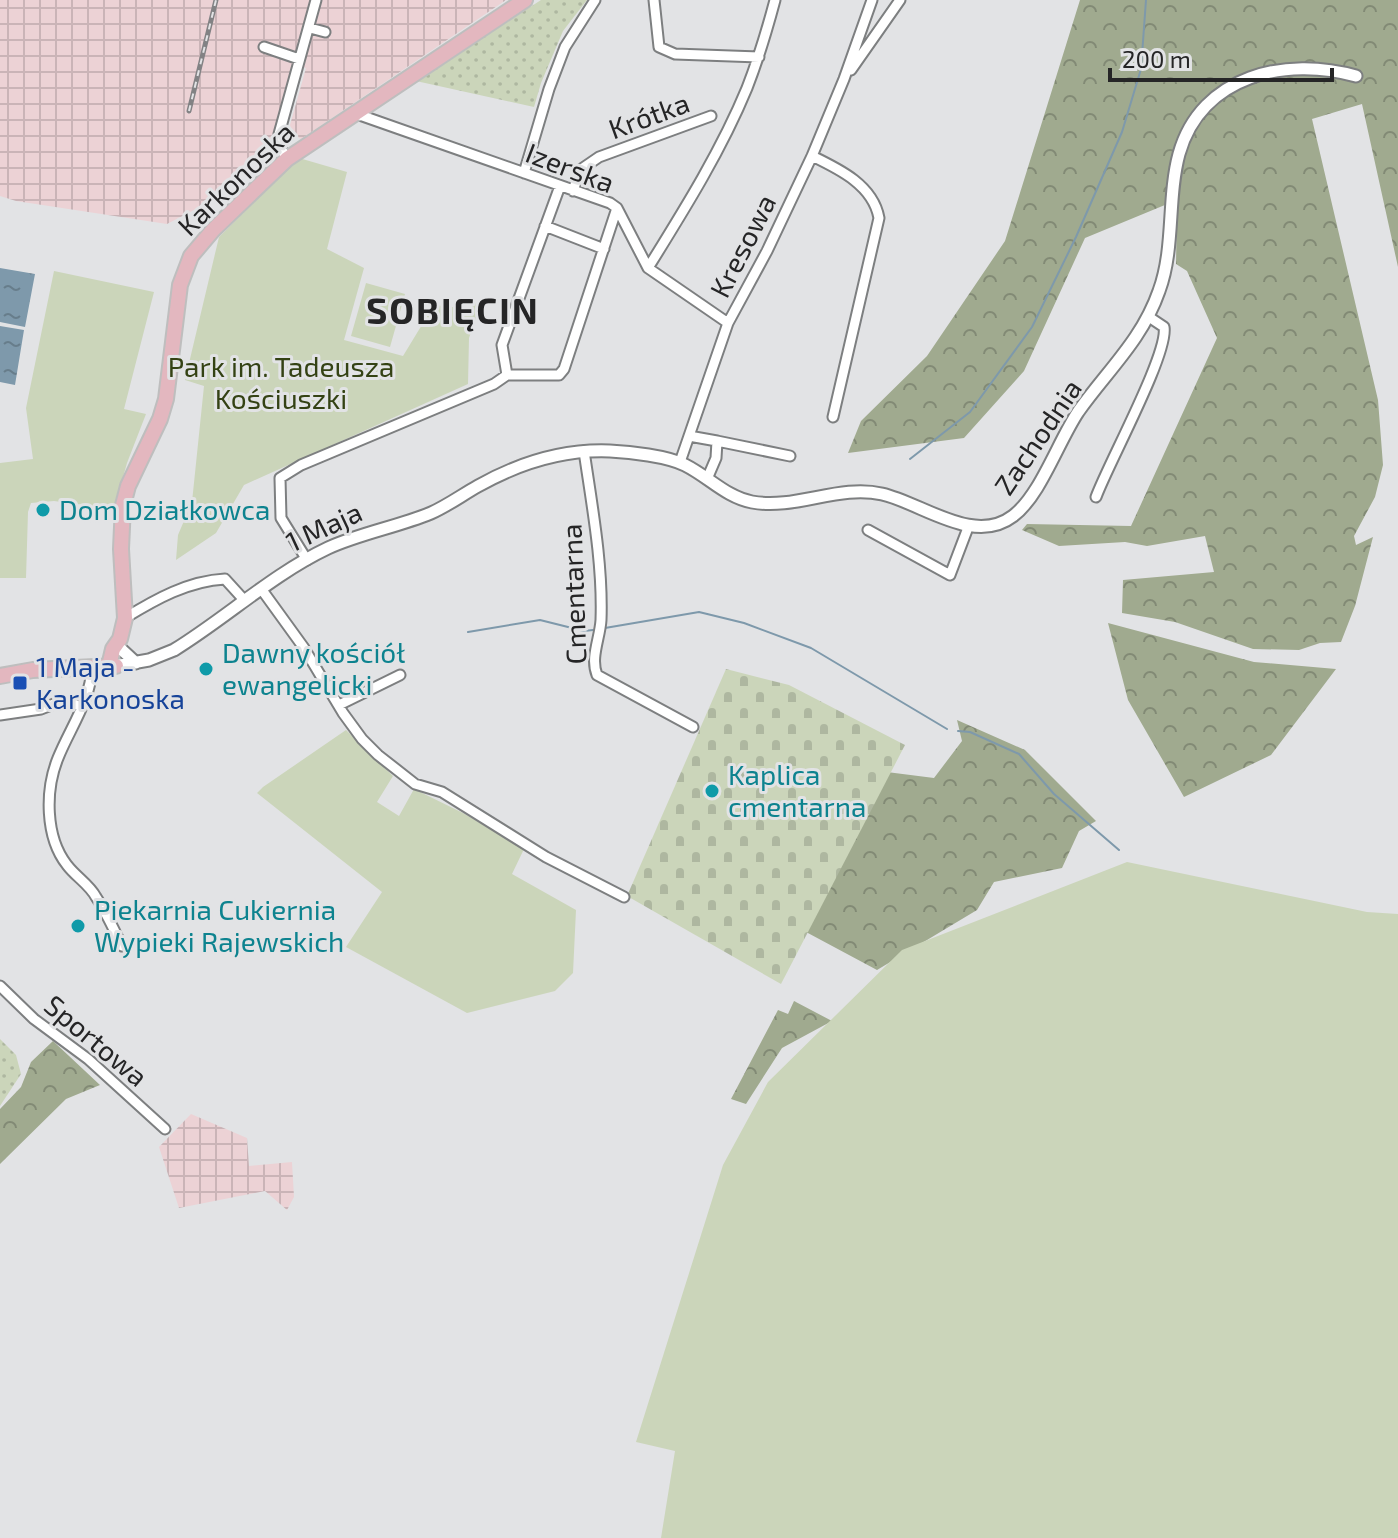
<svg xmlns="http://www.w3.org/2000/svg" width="1398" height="1538" font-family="'Exo 2',sans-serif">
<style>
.industrial{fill:url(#industrial-grid)}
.grass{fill:url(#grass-dots)}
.forest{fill:url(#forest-crowns)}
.cemetery{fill:url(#cemetery-stones)}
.green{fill:#cbd5ba}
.water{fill:url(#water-ripples)}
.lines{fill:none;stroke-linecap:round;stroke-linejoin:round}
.stream{stroke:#7e99ab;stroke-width:2}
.minor-casing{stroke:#7d7f80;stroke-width:13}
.tertiary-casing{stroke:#7d7f80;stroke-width:15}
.primary-casing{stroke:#bebebe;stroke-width:18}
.minor{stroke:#fff;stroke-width:9}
.tertiary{stroke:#fff;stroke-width:11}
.primary{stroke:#e3b7bf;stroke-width:14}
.rail-casing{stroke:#828284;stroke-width:5}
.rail{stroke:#e2e3e5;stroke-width:2;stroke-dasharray:6;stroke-linecap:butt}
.culture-dot{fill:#0f9aa8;stroke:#e2e3e5;stroke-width:3}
.transit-dot{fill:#1a4fb4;stroke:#e2e3e5;stroke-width:3}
.labels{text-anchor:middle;stroke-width:6;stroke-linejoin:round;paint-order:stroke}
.street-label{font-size:28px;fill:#252526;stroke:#e2e3e5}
.park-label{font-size:28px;fill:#344214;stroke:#e2e3e5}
.culture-label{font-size:28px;fill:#0d838f;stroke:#e2e3e5;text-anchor:start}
.transit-label{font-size:28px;fill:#164399;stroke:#e2e3e5;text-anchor:start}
.district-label{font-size:36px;font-weight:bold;letter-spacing:2px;fill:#252526;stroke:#e2e3e5}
</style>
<defs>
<pattern id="industrial-grid" width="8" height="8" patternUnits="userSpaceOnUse" patternTransform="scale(2)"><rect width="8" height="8" fill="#ecd2d5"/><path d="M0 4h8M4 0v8" fill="none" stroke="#cab4b7"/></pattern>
<pattern id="grass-dots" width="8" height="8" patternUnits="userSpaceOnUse" patternTransform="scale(2)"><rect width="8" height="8" fill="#cbd5ba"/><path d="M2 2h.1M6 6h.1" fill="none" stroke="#aeb7a0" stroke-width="1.8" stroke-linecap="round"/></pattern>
<pattern id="forest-crowns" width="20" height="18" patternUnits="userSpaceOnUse" patternTransform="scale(2)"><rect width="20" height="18" fill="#a0aa8f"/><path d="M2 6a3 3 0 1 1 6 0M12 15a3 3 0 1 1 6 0" fill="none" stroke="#828a75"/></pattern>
<pattern id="cemetery-stones" width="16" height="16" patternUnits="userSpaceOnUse" patternTransform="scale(2)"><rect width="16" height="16" fill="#cbd5ba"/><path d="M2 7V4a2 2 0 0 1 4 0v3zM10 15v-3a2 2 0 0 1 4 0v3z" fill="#aeb7a0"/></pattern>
<pattern id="water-ripples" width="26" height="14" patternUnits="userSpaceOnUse" patternTransform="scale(2)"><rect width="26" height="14" fill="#7e99ab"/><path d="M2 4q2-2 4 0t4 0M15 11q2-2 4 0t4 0" fill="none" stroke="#677d8b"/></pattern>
</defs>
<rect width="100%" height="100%" fill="#e2e3e5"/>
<path class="industrial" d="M0,0H506L301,139L292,134L290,125L306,68L292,65L272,138L196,209L167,224L16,201L0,196Z
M191,1114L247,1138L249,1166L292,1162L294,1197L287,1210L265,1191L179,1208L159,1147Z"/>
<path class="grass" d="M541,0H587L563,31L541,83L534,107L416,81Z
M0,1039L16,1055L21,1074L0,1106Z"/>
<path class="forest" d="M1080,0H1398V267L1362,104L1312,119L1378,400L1383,465L1375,497L1354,536L1356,545L1373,537L1355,606L1341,642L1320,643L1299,650L1253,649L1175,622L1122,613L1123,580L1214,572L1205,536L1147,546L1125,542L1059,546L1022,530L1027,524L1131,526L1217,338L1187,271L1176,264L1177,200L1085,238L1024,371L964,438L848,453L861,421L927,356L1005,241Z
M1108,623L1254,662L1336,669L1271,755L1184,797L1128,700Z
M957,720L1025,750L1096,821L1079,831L1062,868L994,882L977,910L877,970L806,932L879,771L934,778L962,741Z
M794,1001L832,1021L782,1048L746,1104L731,1099L778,1010L788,1014Z
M53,1041L100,1085L66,1099L0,1164V1109L21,1087L31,1062Z"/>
<path class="cemetery" d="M726,669L789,685L905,745L781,984L627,896Z"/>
<path class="green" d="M299,158L347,172L327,249L364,268L344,340L403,356L434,305L462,308L482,301L469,338L468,384L244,485L216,533L176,560L178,535L192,502L204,386L185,380L219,237Z
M54,271L154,292L124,409L146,414L127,463L114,509L54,501L31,503L28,512L26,578H0V463L33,459L26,408Z
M366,283L405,294L390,347L351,336Z
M346,730L393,776L377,802L399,816L414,789L463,813L524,849L512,874L576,910L573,973L555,991L467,1013L346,947L382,892L257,793L263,787Z
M1127,862L1367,912L1398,914V1538H661L675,1451L636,1442L723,1165L768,1082L902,950Z"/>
<path class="water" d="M0,268L35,274L25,327L0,322Z
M0,326L24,330L15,385L0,382Z"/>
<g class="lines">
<path class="stream" d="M910,459L970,412L1032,327L1076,237L1122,132L1141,69L1146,0
M605,628L699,612L744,623L811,648L947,729
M468,632L540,620L584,631L593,630
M958,731L970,732L1019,754L1054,794L1119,850"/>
<defs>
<path id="minor" d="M654,0L659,47L675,54L759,57
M310,28L325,32
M264,47L299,59
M851,70L900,0
M354,113L610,203L617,208L648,268L728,323
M812,156C839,169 873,185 879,218L833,417
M287,159L279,145V134L316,0
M524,173L549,89L565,47L595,0
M573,191L580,170L599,157L711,116
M545,226L604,249
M648,268C684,210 721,151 747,88C758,60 767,30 775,0
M507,375L502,345L560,186
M689,436L717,441L716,458L707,479
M717,441L790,456
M584,451C592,506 603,564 601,620C600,638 590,658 597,675L693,727
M680,462L728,323L767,251L812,156L844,79L872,0
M1096,497C1108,464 1169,353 1164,327L1149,317
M868,530L950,575L969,525
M307,560L281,518L280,478L301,465L494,384L507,375H559L564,369L617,208
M262,590L304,648L343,713L362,739L378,755L415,784L442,792L546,857L624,897
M125,618C156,599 188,581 225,579L245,601
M92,667C91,700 70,728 58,758C45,790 45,837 67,865C76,877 89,884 96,897C106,912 114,930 122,946
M339,705L400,675
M0,715L41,709L59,702H70L81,707
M0,986L34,1019L88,1059L165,1129"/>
<path id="tertiary" d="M122,650L136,663
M115,666L149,660L174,650C226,618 273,574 328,548C361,533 397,527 431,513C447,506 462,495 478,486C519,463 562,449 610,451C630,452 667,456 685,465C709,477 726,497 752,502C796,510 839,484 882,494C922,503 974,546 1013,516C1040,496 1058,442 1078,412C1107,371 1142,340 1159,291C1175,248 1167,198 1179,154C1201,75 1287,56 1356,76"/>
<path id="primary" d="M109,666L113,649L120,639L125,618L121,549L123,505L128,486L160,419L166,399L180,285L191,256L213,230L287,159L525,0
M0,676L33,670L116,666"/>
</defs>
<use href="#minor" class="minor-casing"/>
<use href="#tertiary" class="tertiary-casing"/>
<use href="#primary" class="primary-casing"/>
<use href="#minor" class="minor"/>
<use href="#tertiary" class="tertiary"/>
<use href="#primary" class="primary"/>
<defs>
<path id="rail" d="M189,111L216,0"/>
</defs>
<use href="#rail" class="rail-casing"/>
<use href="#rail" class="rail"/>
</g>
<g class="culture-dot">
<circle cx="43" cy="510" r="8"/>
<circle cx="206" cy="669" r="8"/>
<circle cx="712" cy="791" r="8"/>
<circle cx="78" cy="926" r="8"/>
</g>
<rect class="transit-dot" x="12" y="675" width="16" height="16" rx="4"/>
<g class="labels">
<g class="street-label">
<text transform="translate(649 116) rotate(-20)" y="10">Krótka</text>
<text transform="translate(570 168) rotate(21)" y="10">Izerska</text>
<text transform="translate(236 179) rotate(-44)" y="10">Karkonoska</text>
<text transform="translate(743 246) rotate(-63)" y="10">Kresowa</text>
<text transform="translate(1038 437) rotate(-56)" y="10">Zachodnia</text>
<text transform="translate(324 527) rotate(-25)" y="10">1 Maja</text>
<text transform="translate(574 594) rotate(-92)" y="10">Cmentarna</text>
<text transform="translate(96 1041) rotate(40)" y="10">Sportowa</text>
</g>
<g class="park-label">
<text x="281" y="377">Park im. Tadeusza<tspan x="281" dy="32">Kościuszki</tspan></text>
</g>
<g class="culture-label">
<text x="59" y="520">Dom Działkowca</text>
<text x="222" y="663">Dawny kościół<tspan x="222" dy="32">ewangelicki</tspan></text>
<text x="728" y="785">Kaplica<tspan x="728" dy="32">cmentarna</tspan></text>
<text x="94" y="920">Piekarnia Cukiernia<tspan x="94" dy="32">Wypieki Rajewskich</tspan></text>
</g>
<g class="transit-label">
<text x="36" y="677">1 Maja -<tspan x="36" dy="32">Karkonoska</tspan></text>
</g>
<g class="district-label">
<text x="453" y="324">SOBIĘCIN</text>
</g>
</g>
<path d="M1110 68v12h222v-12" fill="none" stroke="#252526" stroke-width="4"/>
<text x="1122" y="68" font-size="24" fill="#252526" stroke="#e2e3e5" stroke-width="6" paint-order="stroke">200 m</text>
</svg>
